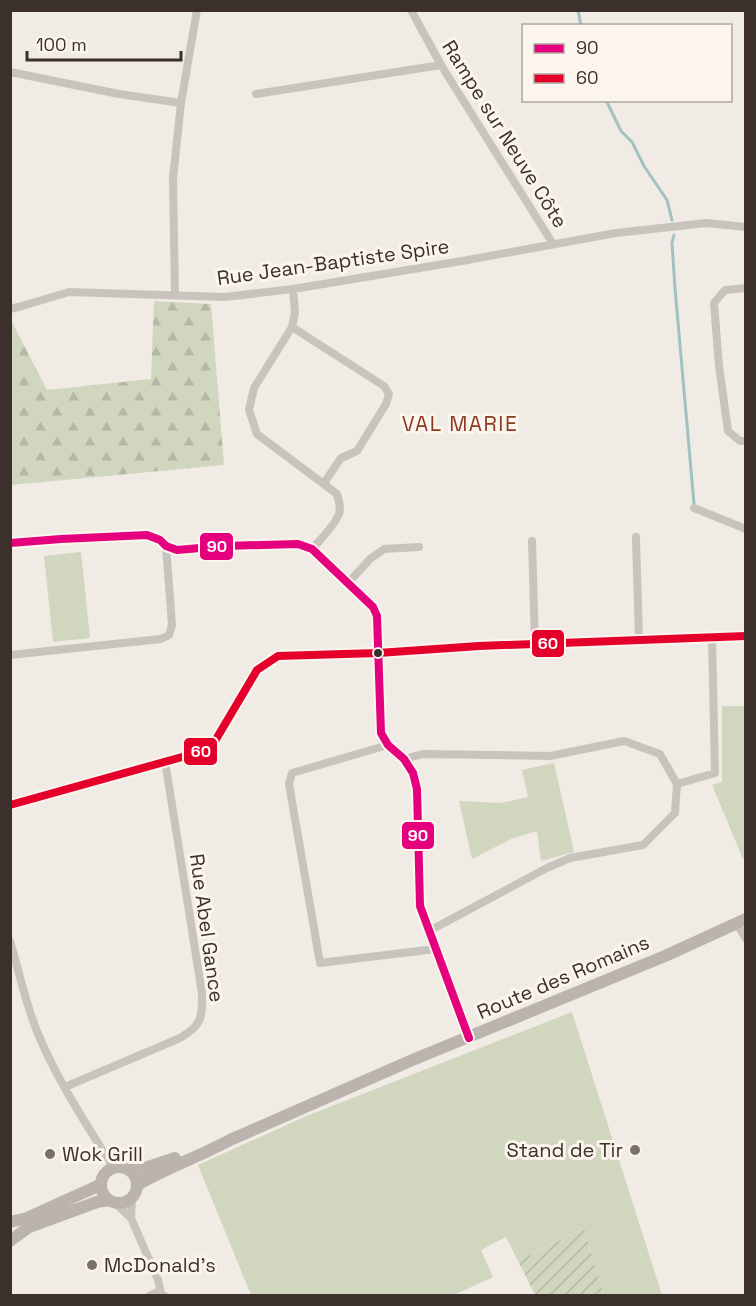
<svg xmlns="http://www.w3.org/2000/svg" width="756" height="1306" font-family="'Space Grotesk',sans-serif">
<style>
.green{fill:#d1d6bf}
.forest{fill:url(#forest-firs)}
.garden{fill:url(#garden-furrows)}
.lines{fill:none;stroke-linecap:round;stroke-linejoin:round}
.stream{stroke:#a1c2c1;stroke-width:3}
.street{stroke:#c9c3be;stroke-width:8}
.secondary{stroke:#bab3ae;stroke-width:12}
.bus-1-casing{stroke:#fbf5ee;stroke-width:12}
.bus-2-casing{stroke:#fbf5ee;stroke-width:12}
.bus-1{stroke:#e5007d;stroke-width:8}
.bus-2{stroke:#e4002b;stroke-width:8}
.bus-dot{fill:#3b302b;stroke:#fbf5ee;stroke-width:2}
.poi-dot{fill:#7a716c;stroke:#fbf5ee;stroke-width:2}
.labels{text-anchor:middle;stroke-width:6;stroke-linejoin:round;paint-order:stroke}
.street-label{font-size:20px;fill:#3b302b;stroke:#fbf5ee}
.poi-label{font-size:20px;fill:#3b302b;stroke:#fbf5ee;text-anchor:start}
.neighbourhood-label{font-size:21px;letter-spacing:1.5px;fill:#8c3b22;stroke:#fbf5ee}
.line-badge{stroke:#fbf5ee;stroke-width:2}
.badge-label{font-size:16px;text-anchor:middle;font-weight:bold;fill:#fff}
</style>
<defs>
<pattern id="forest-firs" width="22" height="20" patternUnits="userSpaceOnUse" patternTransform="scale(1.5)"><rect width="22" height="20" fill="#d1d6bf"/><path d="M5 1l3.5 6h-7zM16 11l3.5 6h-7z" fill="#b4b8a4"/></pattern>
<pattern id="garden-furrows" width="10" height="10" patternUnits="userSpaceOnUse" patternTransform="scale(1.5)"><rect width="10" height="10" fill="#d1d6bf"/><path d="M-1 1l2-2M0 10L10 0M9 11l2-2" fill="none" stroke="#b4b8a4"/></pattern>
</defs>
<rect width="100%" height="100%" fill="#f0ebe5"/>
<path class="green" d="M81,552L90,638L53,642L44,556Z
M722,706H745L746,858L743,859L712,785L722,782Z
M554,763L574,852L541,861L537,831L511,839L472,859L459,801L501,803L528,797L522,770Z
M572,1012L662,1295H604L584,1228L518,1261L506,1237L481,1250L493,1277L454,1295H251L198,1165L304,1117Z"/>
<path class="forest" d="M154,301L211,304L224,465L11,485V320L47,390L151,379Z"/>
<path class="garden" d="M584,1228L604,1295H535L518,1261Z"/>
<g class="lines">
<path class="stream" d="M578,10L581,26
M606,100L621,131L632,142L644,166L667,200L672,220
M674,235L672,243L675,288L694,504"/>
<path class="street" d="M411,10L441,65L553,244
M10,72L119,94L181,103
M256,94L441,65
M746,288L725,290L714,303L719,366L728,431L740,441H746
M293,289L295,313L292,327L254,388L249,410L257,434L337,494C339,501 341,507 339,514C335,525 320,540 312,549
M175,295L173,178L181,103L197,10
M10,309L22,306L69,292L225,297L293,289L462,261L616,233L706,223L746,227
M292,327L384,386L389,394L386,404L357,451L341,458L324,483
M694,508L746,529
M636,537L639,640
M532,541L535,644
M10,543L61,539L147,535L160,540L166,546L177,550L223,546L298,544L312,549L373,607L377,616L381,733L388,745L404,759L413,773L417,789L420,906L469,1038
M348,583L370,559L384,549L419,547
M10,655L161,639L169,635L172,625L166,546
M388,745L292,773L289,784L320,963L435,949
M404,759L423,754L550,756L624,741L660,754L677,784L675,813L643,845L570,858L547,868L429,931
M677,784L715,773L712,638
M10,805L200,752L215,741L257,670L278,656L378,653L479,646L746,636
M736,923L746,939
M10,941C20,975 27,1010 42,1043C61,1086 88,1127 113,1167
M65,1087L180,1038C203,1025 202,1017 202,993L165,761
M114,1202L131,1218L158,1280L161,1293
M131,1218L132,1197
M149,1296L157,1292L165,1296"/>
<path class="secondary" d="M101 1185a18 18 0 1 1 36 0a18 18 0 1 1-36 0Z
M128,1169H142L175,1158
M137,1185C167,1168 200,1156 230,1140L410,1061L665,956L746,919
M10,1222L27,1218L100,1185
M10,1241L29,1227L97,1202L109,1200"/>
<defs>
<path id="bus-1" d="M10,543L61,539L147,535L160,540L166,546L177,550L223,546L298,544L312,549L373,607L377,616L381,733L388,745L404,759L413,773L417,789L420,906L469,1038"/>
<path id="bus-2" d="M10,805L200,752L215,741L257,670L278,656L378,653L479,646L746,636"/>
</defs>
<use href="#bus-1" class="bus-1-casing"/>
<use href="#bus-2" class="bus-2-casing"/>
<use href="#bus-1" class="bus-1"/>
<use href="#bus-2" class="bus-2"/>
</g>
<circle class="bus-dot" cx="378" cy="653" r="5"/>
<g class="poi-dot">
<circle cx="635" cy="1150" r="6"/>
<circle cx="50" cy="1154" r="6"/>
<circle cx="92" cy="1265" r="6"/>
</g>
<g class="labels">
<g class="street-label">
<text transform="translate(505 134) rotate(58)" y="7">Rampe sur Neuve Côte</text>
<text transform="translate(333 262) rotate(-8)" y="7">Rue Jean-Baptiste Spire</text>
<text transform="translate(207 928) rotate(82)" y="7">Rue Abel Gance</text>
<text transform="translate(563 977) rotate(-23)" y="7">Route des Romains</text>
</g>
<g class="poi-label">
<text x="623" y="1157" text-anchor="end">Stand de Tir</text>
<text x="62" y="1161">Wok Grill</text>
<text x="104" y="1272">McDonald's</text>
</g>
<g class="neighbourhood-label">
<text x="460" y="431">VAL MARIE</text>
</g>
</g>
<g class="line-badge">
<rect x="199" y="532" width="35" height="29" rx="6" fill="#e5007d"/>
<rect x="531" y="629" width="34" height="29" rx="6" fill="#e4002b"/>
<rect x="183" y="737" width="35" height="29" rx="6" fill="#e4002b"/>
<rect x="401" y="821" width="34" height="29" rx="6" fill="#e5007d"/>
</g>
<g class="badge-label">
<text x="217" y="552">90</text>
<text x="548" y="649">60</text>
<text x="201" y="757">60</text>
<text x="418" y="841">90</text>
</g>
<rect width="756" height="1306" fill="none" stroke="#3b302b" stroke-width="24"/>
<rect x="522" y="24" width="210" height="78" fill="#fbf5ee" stroke="#aea6a0" stroke-width="1.5"/>
<rect x="534" y="44" width="30" height="9" fill="#e5007d" stroke="#aea6a0" stroke-width="1.5"/>
<text x="576" y="54" font-size="18" fill="#3b302b">90</text>
<rect x="534" y="74" width="30" height="9" fill="#e4002b" stroke="#aea6a0" stroke-width="1.5"/>
<text x="576" y="84" font-size="18" fill="#3b302b">60</text>
<path d="M27 51v9h154v-9" fill="none" stroke="#3b302b" stroke-width="3"/>
<text x="36" y="51" font-size="18" fill="#3b302b" stroke="#fbf5ee" stroke-width="4.5" paint-order="stroke">100 m</text>
</svg>
